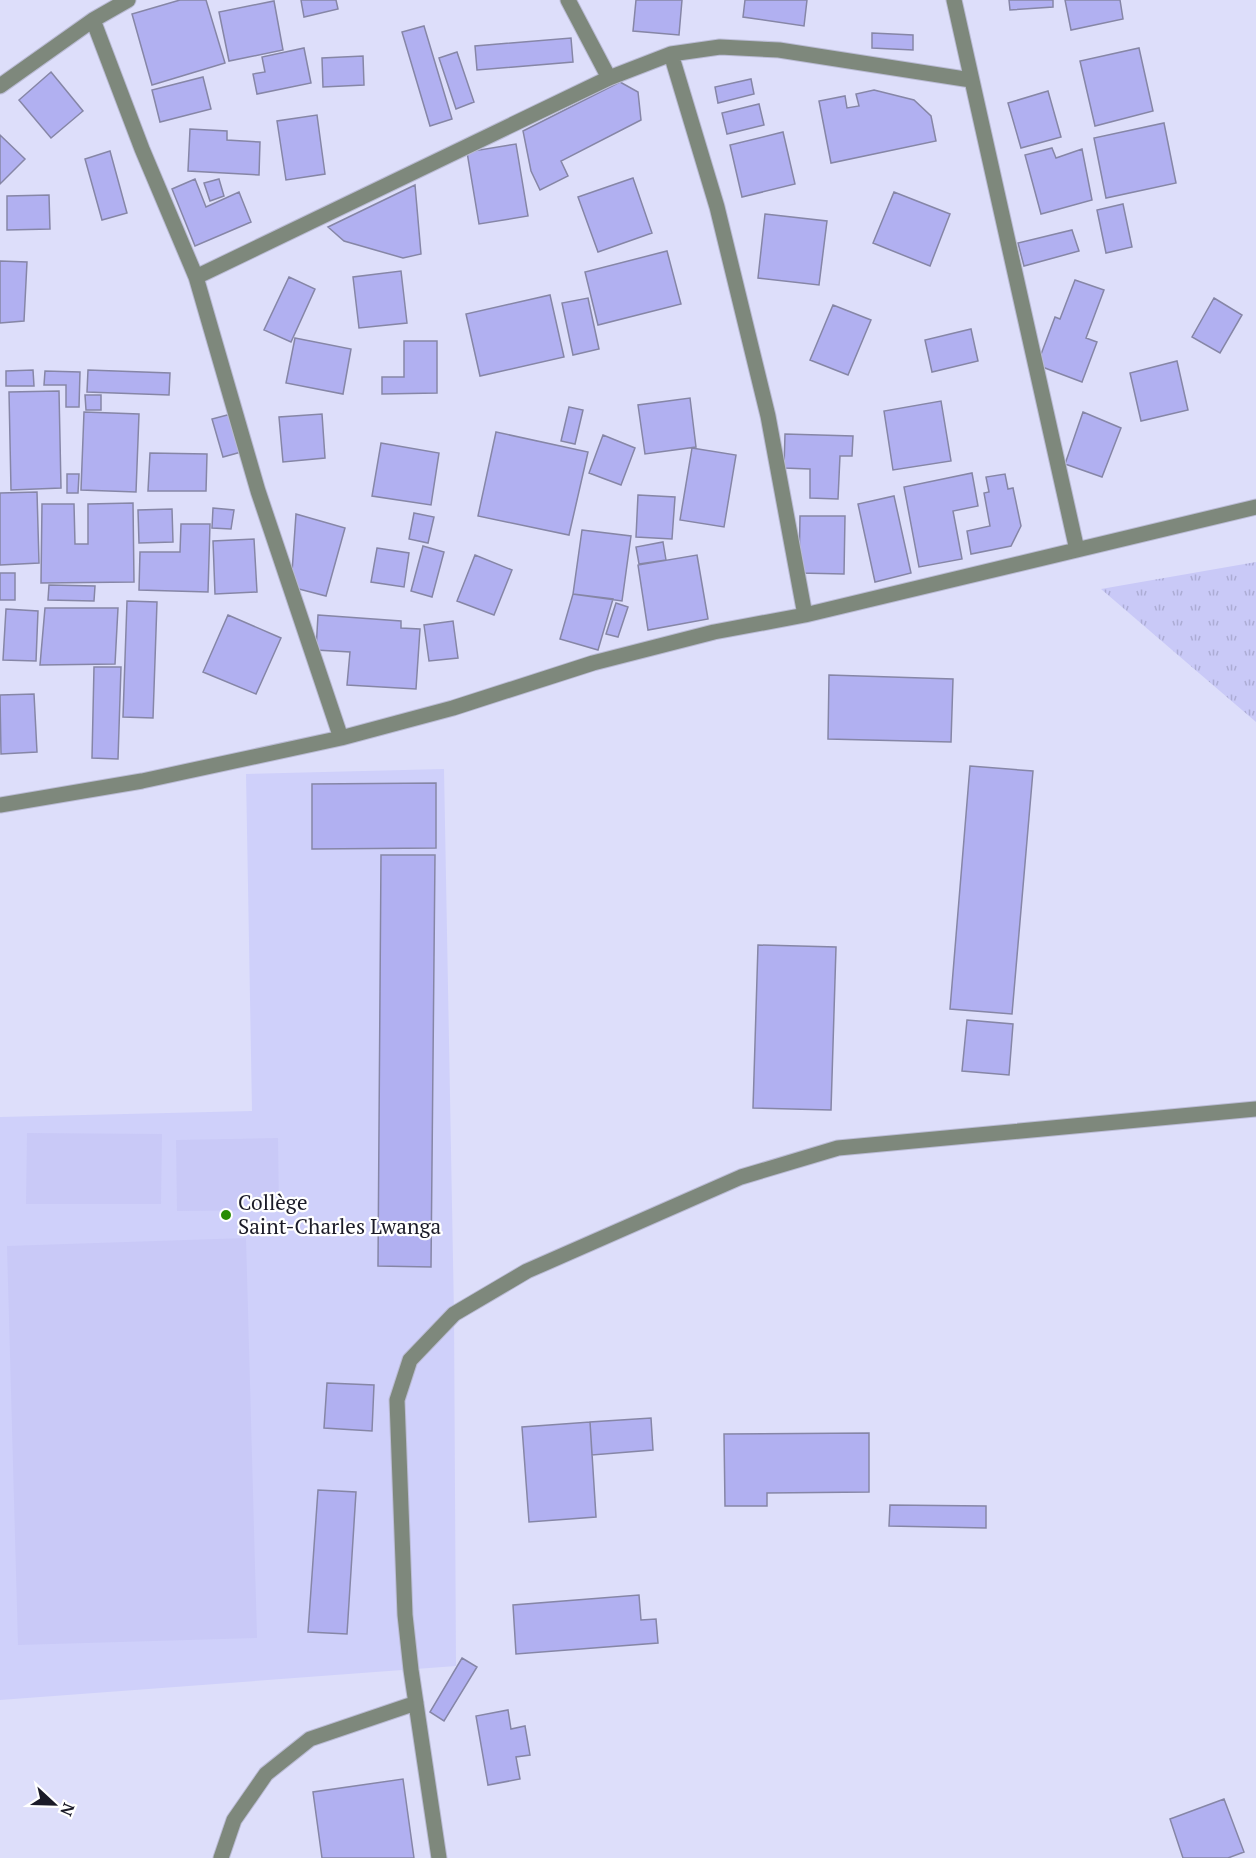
<svg xmlns="http://www.w3.org/2000/svg" width="1256" height="1858" font-family="'PT Serif',serif">
<style>
.built{fill:#cfd0fa}
.grass{fill:url(#grass-tufts)}
.pitch{fill:#c9c9f7}
.building{fill:#b1b0f1;stroke:#8686a6;stroke-width:1.5}
.lines{fill:none;stroke-linecap:round;stroke-linejoin:round}
.lane-casing{stroke:#babbd4;stroke-width:17}
.street-casing{stroke:#babbd4;stroke-width:17}
.lane{stroke:#7e887c;stroke-width:15}
.street{stroke:#7e887c;stroke-width:15}
.poi-dot{fill:#288c04;stroke:#fff;stroke-width:2}
.labels{text-anchor:middle;stroke-width:4.5;stroke-linejoin:round;paint-order:stroke}
.poi-label{font-size:21px;fill:#1b1b28;stroke:#fff;text-anchor:start}
</style>
<defs>
<pattern id="grass-tufts" width="24" height="20" patternUnits="userSpaceOnUse" patternTransform="scale(1.5)"><rect width="24" height="20" fill="#c9c9f7"/><path d="M3 7l-1-3M5 7V3M7 7l1-3M15 17l-1-3M17 17v-4M19 17l1-3" fill="none" stroke="#acacd4"/></pattern>
</defs>
<rect width="100%" height="100%" fill="#dddefa"/>
<path class="built" d="M444,769L454,1314L456,1666L0,1700V1117L252,1111L246,774Z"/>
<path class="grass" d="M1256,562V722L1101,589Z"/>
<path class="pitch" d="M27,1133L162,1134L161,1204H26Z
M278,1138L279,1210L177,1211L176,1140Z
M246,1238L257,1638L18,1645L7,1246Z"/>
<path class="building" d="M180,0H206L225,63L152,85L132,14Z
M301,0H336L338,9L304,17Z
M636,0H682L679,35L633,31Z
M745,0H807L804,26L743,17Z
M1009,0H1053V7L1010,10Z
M1065,0H1120L1123,19L1071,30Z
M274,1L283,50L229,61L219,12Z
M424,26L452,119L430,126L402,32Z
M872,33L913,35V50L872,48Z
M571,38L573,62L477,70L475,46Z
M304,48L311,83L257,94L253,74L265,72L262,57Z
M1139,48L1153,111L1095,126L1080,61Z
M457,52L474,102L456,109L439,58Z
M363,56L364,85L323,87L322,58Z
M51,72L83,111L51,138L19,100Z
M203,77L211,109L160,122L152,90Z
M751,79L754,94L718,103L715,87Z
M620,82L638,92L641,120L561,161L568,176L540,190L531,171L523,131Z
M874,90L914,100L931,116L936,141L831,163L819,101L845,96L847,108L859,106L856,94Z
M1048,91L1061,137L1021,148L1008,103Z
M759,104L764,125L727,134L722,113Z
M317,115L325,174L286,180L277,121Z
M1164,123L1176,183L1106,198L1094,138Z
M190,129L227,131V140L260,142L259,175L188,171Z
M783,132L795,184L742,197L730,145Z
M0,135L25,159L0,184Z
M516,144L528,216L479,224L467,152Z
M1052,148L1056,158L1082,149L1092,200L1041,214L1025,155Z
M110,151L127,213L102,220L85,159Z
M633,178L652,233L598,252L578,197Z
M195,179L206,207L239,192L251,222L195,246L172,189Z
M219,179L224,196L210,201L204,183Z
M415,185L421,254L403,258L344,241L328,227Z
M894,192L950,214L930,266L873,243Z
M49,195L50,229L7,230V196Z
M1123,204L1132,247L1106,253L1097,210Z
M765,214L827,221L819,285L758,278Z
M1072,230L1079,251L1024,266L1018,243Z
M667,251L681,304L598,325L585,272Z
M0,261L27,262L24,321L0,323Z
M401,271L407,323L359,328L353,277Z
M289,277L315,289L291,342L264,330Z
M1075,280L1104,290L1086,338L1097,342L1082,382L1037,365L1055,317L1060,319Z
M550,295L564,357L480,376L466,314Z
M588,298L599,349L573,355L562,303Z
M1214,298L1242,315L1220,353L1192,337Z
M833,305L871,320L848,375L810,360Z
M971,329L978,361L932,372L925,340Z
M295,338L351,349L343,394L286,383Z
M404,341H437V393L382,394V377H404Z
M1177,361L1188,410L1141,421L1130,373Z
M33,370L34,386H6V371Z
M88,370L170,373L169,395L87,392Z
M45,371L80,372L79,407H66V385H44Z
M59,391L61,488L11,490L9,392Z
M85,395H101V410H86Z
M690,398L696,447L645,454L638,405Z
M941,401L951,461L893,470L884,411Z
M569,407L583,410L575,444L561,441Z
M84,412L139,414L136,492L81,490Z
M1083,412L1121,428L1102,477L1065,464Z
M235,413L245,451L223,457L212,419Z
M322,414L325,458L283,462L279,417Z
M496,432L588,452L569,535L478,516Z
M785,434L853,436L852,456H840L838,499L810,498V469L784,468Z
M603,435L635,448L621,485L589,473Z
M381,443L439,453L431,505L372,496Z
M692,448L736,455L724,527L680,520Z
M150,453L207,454L206,491H148Z
M972,473L978,506L953,511L962,559L919,567L904,487Z
M67,474H79L78,493H67Z
M1005,474L1008,489L1013,488L1021,526L1011,546L971,554L967,531L990,526L984,493L989,492L986,477Z
M37,492L39,563L0,565V493Z
M638,495L675,497L672,539L636,537Z
M894,496L911,573L875,582L858,504Z
M133,503L134,582L41,583L42,504H74L75,544H88V504Z
M213,508L234,510L231,529L212,528Z
M172,509L173,542L139,543L138,510Z
M414,513L434,517L428,543L409,539Z
M296,514L345,528L326,596L291,587Z
M800,516H845L844,574L799,573Z
M181,524H210L208,592L139,590L140,552H180Z
M582,530L631,536L622,601L573,594Z
M254,539L257,592L215,594L213,541Z
M663,542L666,560L639,564L636,547Z
M423,546L444,552L432,597L411,591Z
M377,548L409,553L404,587L371,582Z
M475,555L512,570L494,615L457,601Z
M697,555L708,619L648,630L638,565Z
M0,573H15V600H0Z
M49,585L95,586L94,601L48,600Z
M573,594L613,599L598,650L560,639Z
M127,601L157,602L153,718L123,717Z
M616,603L628,607L618,637L606,634Z
M45,608H118L115,664L40,665Z
M6,609L38,611L36,661L3,660Z
M228,615L281,638L256,694L203,672Z
M318,615L401,621V628L420,629L416,689L347,685L350,652L316,650Z
M453,621L458,658L429,661L424,625Z
M94,667H121L118,759L92,758Z
M829,675L953,679L951,742L828,739Z
M34,694L37,752L1,754L0,695Z
M970,766L1033,771L1012,1014L950,1009Z
M436,783V848L312,849V784Z
M381,855H435L431,1267L378,1266Z
M758,945L836,947L831,1110L753,1108Z
M967,1020L1013,1024L1009,1075L962,1071Z
M327,1383L374,1385L372,1431L324,1428Z
M651,1418L653,1450L592,1455L590,1422Z
M590,1422L596,1517L529,1522L522,1427Z
M869,1433V1492L767,1493V1506H725L724,1434Z
M318,1490L356,1492L347,1634L308,1632Z
M890,1505L986,1506V1528L889,1526Z
M639,1595L641,1620L656,1619L658,1643L516,1654L513,1605Z
M462,1658L477,1667L444,1721L430,1712Z
M508,1710L511,1729L525,1726L530,1755L516,1757L520,1779L488,1785L476,1716Z
M403,1779L414,1858H322L313,1792Z
M1224,1799L1244,1852L1228,1858H1183L1170,1819Z"/>
<g class="lines">
<defs>
<path id="lane" d="M221,1858L234,1820L266,1774L310,1739L416,1703
M439,1858L411,1670L405,1615L397,1400L410,1360L454,1314L527,1271L741,1177L838,1148L1256,1109"/>
<path id="street" d="M568,0L609,78
M954,0L1077,550
M93,20L142,149L196,277L258,491L341,738
M671,54L717,207L768,416L805,615
M0,86L93,20L128,0
M196,277L609,78L671,54L720,47L779,50L971,80
M0,805L142,781L341,738L453,708L593,663L714,632L805,615L1256,507"/>
</defs>
<use href="#lane" class="lane-casing"/>
<use href="#street" class="street-casing"/>
<use href="#lane" class="lane"/>
<use href="#street" class="street"/>
</g>
<circle class="poi-dot" cx="226" cy="1215" r="6"/>
<g class="labels">
<g class="poi-label">
<text x="238" y="1210">Collège<tspan x="238" dy="24">Saint-Charles Lwanga</tspan></text>
</g>
</g>
<g transform="translate(54 1804) rotate(112)" stroke="#ffffff" stroke-width="4.5" paint-order="stroke">
<path d="M0-4.5L10 22L0 15L-10 22Z" fill="#1b1b28"/>
<text y="-9" font-size="16" font-weight="bold" text-anchor="middle" fill="#1b1b28">N</text>
</g>
</svg>
